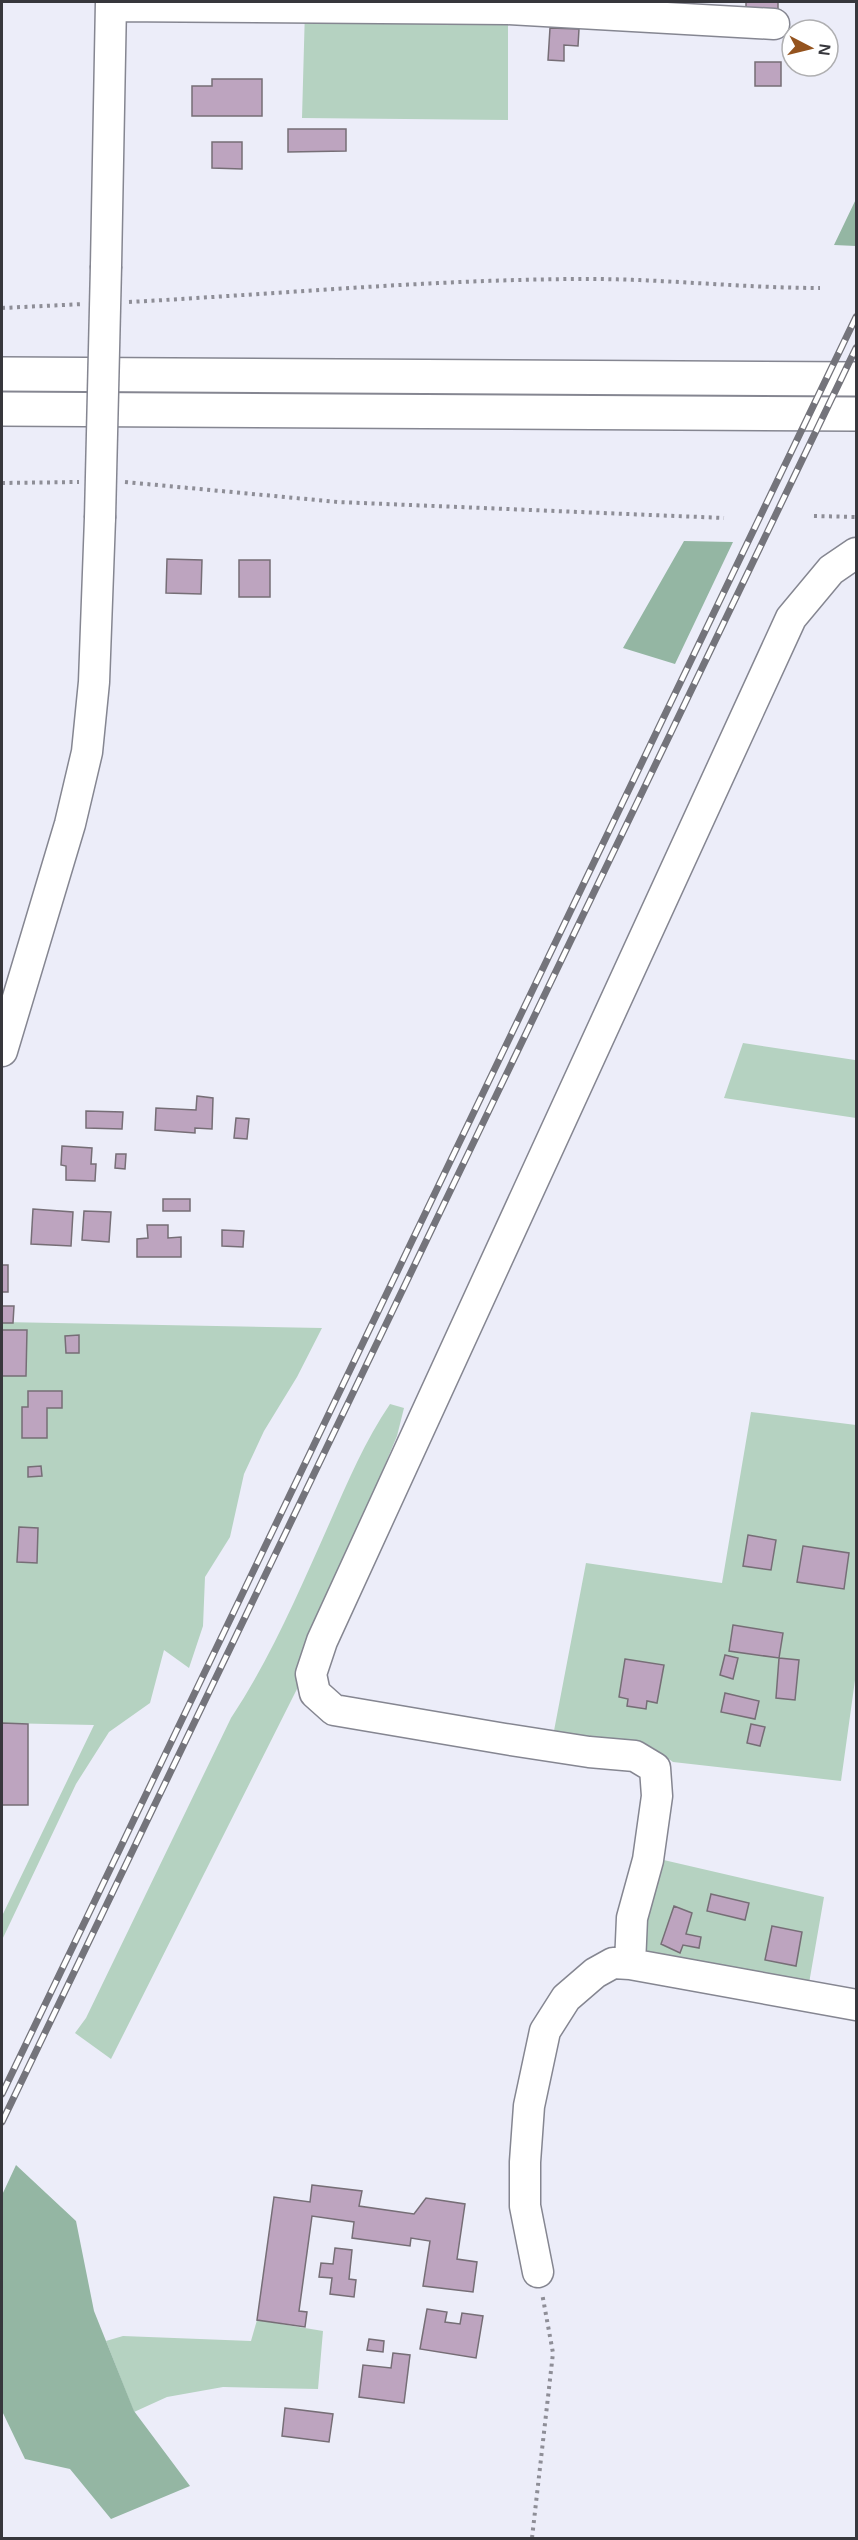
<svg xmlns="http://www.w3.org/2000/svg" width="858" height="2540" font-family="Helvetica,sans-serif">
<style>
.green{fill:#b5d2c1}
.forest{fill:#94b6a3}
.building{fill:#bda4bf;stroke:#766e76;stroke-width:1.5}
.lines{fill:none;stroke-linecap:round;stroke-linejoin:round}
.minor-casing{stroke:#858691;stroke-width:33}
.highway-casing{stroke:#858691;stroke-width:36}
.path{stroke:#8e8e97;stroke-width:4;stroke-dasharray:3 4.5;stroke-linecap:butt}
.minor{stroke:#fff;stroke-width:30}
.highway{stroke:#fff;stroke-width:33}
.rail-casing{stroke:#74747b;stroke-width:7}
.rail{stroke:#fff;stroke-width:4.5;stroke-dasharray:14;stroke-linecap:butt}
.minor-bridge-casing{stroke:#858691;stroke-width:33;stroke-linecap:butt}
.minor-bridge{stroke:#fff;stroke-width:30}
</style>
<rect width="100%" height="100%" fill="#ecedf9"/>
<path class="green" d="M305,9H508V120L302,118Z
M743,1043L855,1060L856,1058V1118L724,1098Z
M2,1322L322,1328L297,1377L264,1431L244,1474L230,1537L205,1577L203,1626L189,1668L164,1650L150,1703L109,1732L76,1784L2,1940V1916L94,1725L2,1723Z
M390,1404L404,1408L397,1436L333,1589L299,1685L111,2059L75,2033L86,2018L231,1718C272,1656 300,1589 330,1522C348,1481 365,1441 390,1404Z
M751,1412L856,1425V1673L841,1781L673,1762L652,1747L553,1736L586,1563L722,1583Z
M655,1858L824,1897L808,1989L644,1958L640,1921Z
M257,2320L323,2331L318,2389L223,2387L167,2397L134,2412L106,2341L123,2336L251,2341Z"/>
<path class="forest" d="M856,199V246L834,245Z
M684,541L733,542L675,664L623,648Z
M16,2165L76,2221L94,2311L134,2411L190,2486L111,2519L70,2469L25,2459L2,2411V2195Z"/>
<path class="building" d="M746,2H778V10H746Z
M550,28L579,29L578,46L564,45V61L548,60Z
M755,62H781V86H755Z
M212,79H262V116H192V86H212Z
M288,129H346V151L288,152Z
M212,142H242V169L212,168Z
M167,559L202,560L201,594L166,593Z
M239,560H270V597H239Z
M197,1096L213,1098L212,1129L195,1128V1133L155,1130L156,1108L196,1110Z
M86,1111L123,1112L122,1129L86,1128Z
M236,1118L249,1119L247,1139L234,1138Z
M62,1146L92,1148L91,1164H96L95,1181L66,1180V1166L61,1165Z
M116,1154H126L125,1169L115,1168Z
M163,1199H190V1211H163Z
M33,1209L73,1212L71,1246L31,1244Z
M84,1211L111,1212L109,1242L82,1240Z
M147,1225H168V1238L181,1237V1257H137V1239L148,1238Z
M222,1230L244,1231L243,1247L222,1246Z
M2,1265H8V1292H2Z
M2,1306H14L13,1323H2Z
M2,1330H27L26,1376H2Z
M79,1335V1353H66L65,1336Z
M28,1391H62V1408H47V1438H22V1407H28Z
M41,1466L42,1476L28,1477V1467Z
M19,1527L38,1528L37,1563L17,1562Z
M748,1535L776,1540L771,1570L743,1566Z
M803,1546L849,1553L844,1589L797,1582Z
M733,1625L783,1633L779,1658L729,1651Z
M725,1655L738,1658L733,1679L720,1675Z
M779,1658L799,1660L795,1700L776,1698Z
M625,1659L664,1665L657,1703L647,1701L646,1709L627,1706L628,1699L619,1697Z
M725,1693L759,1701L755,1719L721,1712Z
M2,1723L28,1724V1805H2Z
M751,1724L765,1727L760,1746L747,1743Z
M711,1894L749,1903L745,1920L707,1911Z
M674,1906L692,1913L686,1934L701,1937L699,1948L683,1945L680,1953L661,1944Z
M772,1926L802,1932L796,1966L765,1960Z
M312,2185L362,2191L359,2206L414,2214L426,2198L465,2204L457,2259L477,2262L473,2292L423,2286L430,2241L411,2238L410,2246L352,2238L354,2222L312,2216L299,2311L307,2312L305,2327L257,2320L274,2197L310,2202Z
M335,2248L352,2250L349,2279L356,2280L354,2297L330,2294L332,2278L319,2277L321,2263L333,2264Z
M427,2309L447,2312L445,2322L460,2324L462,2313L483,2316L476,2358L420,2349Z
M369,2339L384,2341L383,2352L367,2350Z
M393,2353L410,2355L404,2403L359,2397L363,2365L391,2368Z
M285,2408L333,2414L329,2442L282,2436Z"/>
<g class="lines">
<defs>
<path id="minor" d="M111,6L508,9L774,24
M106,266L111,2
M2,1051L70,824L87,752L94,682L100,518
M630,1964L632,1918L648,1860L657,1796L655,1768L635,1756L589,1752L505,1739L334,1710L315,1693L311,1674L322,1641L791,618L831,570L856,553
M538,2272L525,2206V2162L529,2106L545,2031L566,1998L595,1973L613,1963L630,1964L856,2005"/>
<path id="highway" d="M2,374L856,379
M2,409L856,414"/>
</defs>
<use href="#minor" class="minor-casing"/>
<use href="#highway" class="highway-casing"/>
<path class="path" d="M129,302C278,294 426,280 575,279C657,278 739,288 820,288
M2,308L83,304
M125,482L338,502L724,518
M2,483L79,482
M814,516L856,517
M532,2538L553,2353L542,2293"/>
<use href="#minor" class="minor"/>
<use href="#highway" class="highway"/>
<defs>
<path id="rail" d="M2,2094L856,317
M2,2122L856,348"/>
</defs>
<use href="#rail" class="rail-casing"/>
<use href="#rail" class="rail"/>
<defs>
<path id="minor-bridge" d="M100,518L106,266"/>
</defs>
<use href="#minor-bridge" class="minor-bridge-casing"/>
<use href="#minor-bridge" class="minor-bridge"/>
</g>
<rect width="858" height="2540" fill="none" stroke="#37373c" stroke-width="6"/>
<g transform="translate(810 48) rotate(97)"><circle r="28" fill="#ffffff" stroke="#afafb1" stroke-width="1.5"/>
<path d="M0-4.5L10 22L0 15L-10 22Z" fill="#94531e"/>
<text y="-9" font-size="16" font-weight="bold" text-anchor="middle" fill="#37373c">N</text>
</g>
</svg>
